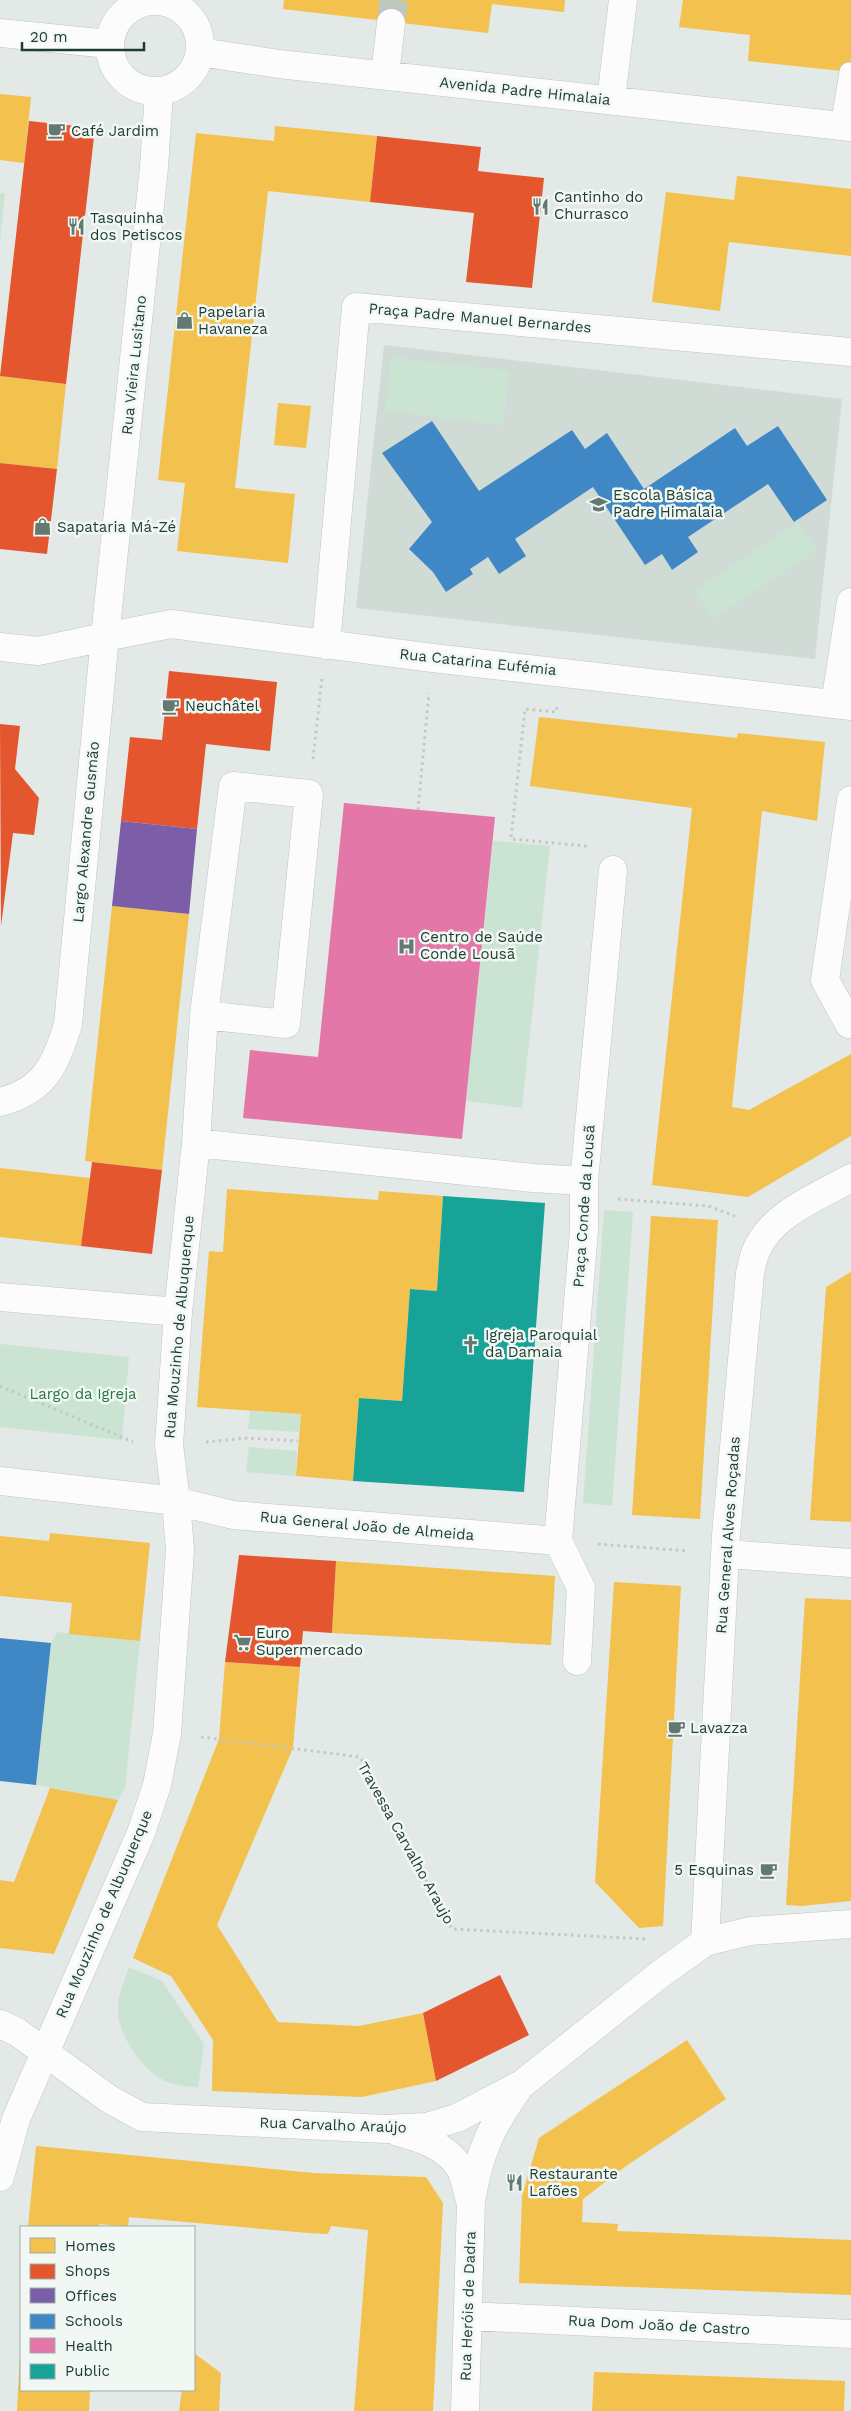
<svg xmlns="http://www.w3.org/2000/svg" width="851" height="2411" font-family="'Work Sans',sans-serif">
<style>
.built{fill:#d0dbd6}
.green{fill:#cbe3d2}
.homes{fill:#f2c14e}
.shops{fill:#e4572e}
.offices{fill:#7b5ea7}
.schools{fill:#3f88c5}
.health{fill:#e377a8}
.public{fill:#17a398}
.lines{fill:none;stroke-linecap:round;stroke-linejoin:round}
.street-tunnel{stroke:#bcc7c2;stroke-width:28;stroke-dasharray:28 14;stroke-linecap:butt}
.lane-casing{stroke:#c0c6c3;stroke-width:20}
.street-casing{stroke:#c0c6c3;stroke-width:29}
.path{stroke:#c0c9c6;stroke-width:3;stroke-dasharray:2.5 4;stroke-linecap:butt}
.lane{stroke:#fbfcfb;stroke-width:19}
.street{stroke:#fbfcfb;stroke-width:28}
.labels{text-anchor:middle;stroke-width:5;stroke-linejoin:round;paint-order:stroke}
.street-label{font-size:15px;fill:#203d34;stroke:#f1f8f4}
.poi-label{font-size:15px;fill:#203d34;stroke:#f1f8f4;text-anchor:start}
.park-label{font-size:15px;fill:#287644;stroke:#f1f8f4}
</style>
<rect width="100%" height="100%" fill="#e3e9e6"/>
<path class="built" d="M384,345L842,399L815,659L356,608Z"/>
<path class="green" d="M0,193H5L0,242Z
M391,357L510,371L503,425L385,411Z
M798,522L817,550L713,619L694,591Z
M493,841L550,846L522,1108L466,1101Z
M604,1210L633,1212L612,1506L583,1503Z
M0,1344L129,1357L122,1440L0,1427Z
M250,1411L301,1414L299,1432L248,1429Z
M249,1447L297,1451L296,1476L246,1472Z
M57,1632L140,1641L125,1788L118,1800L36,1785L51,1643Z
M129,1967L162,1981L204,2044L198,2088C189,2086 177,2086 168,2082C145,2074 119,2037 118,2012C117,1997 124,1982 129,1967Z"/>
<path class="homes" d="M284,0H565L564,12L492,4L488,33L283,9Z
M683,0H851V72L748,61L750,35L679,27Z
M0,94L31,97L24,163L0,160Z
M275,126L377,136L370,202L268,191L235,488L295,494L288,563L177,551L185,483L158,480L196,133L274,141Z
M737,176L851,189V256L729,242L720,311L652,302L666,192L734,200Z
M0,376L66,384L57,469L0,463Z
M278,403L311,406L306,448L274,445Z
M539,717L737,738L738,733L825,742L817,821L762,811L732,1107L749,1110L851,1054V1136L748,1197L652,1185L692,808L530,786Z
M112,906L189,914L162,1170L85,1161Z
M0,1168L90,1178L81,1246L0,1237Z
M227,1189L378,1200L379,1191L443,1196L437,1291L410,1289L402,1401L359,1398L353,1481L296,1476L301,1414L197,1407L209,1251L223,1252Z
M651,1216L718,1220L700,1519L632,1515Z
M851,1272V1522L810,1520L826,1287Z
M50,1533L150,1543L140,1641L69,1634L72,1603L0,1596V1536L49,1541Z
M336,1561L555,1576L551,1645L332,1633Z
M614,1582L681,1586L663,1926L639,1928L595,1882Z
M805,1598L851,1600V1901L802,1906L786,1905Z
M225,1662L300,1667L293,1748L217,1925L278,2022L359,2026L423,2013L436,2081L362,2097L212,2091L213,2040L171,1976L133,1958L219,1739Z
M50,1788L118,1800L54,1954L0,1948V1880L14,1882Z
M687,2040L726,2099L626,2166L583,2199L582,2222L618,2224L617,2231L851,2240V2295L519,2283L522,2196L539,2138Z
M36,2146L314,2173L426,2177L443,2203L433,2411H354L368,2230L331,2226L328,2234L308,2233L129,2217L128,2227L99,2224V2227H28Z
M194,2353L221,2373L219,2411H179L182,2390H194Z
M20,2354L21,2390H90L89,2411H17Z
M594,2372L845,2381L844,2411H592Z"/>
<path class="shops" d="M29,121L95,128L66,384L0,376Z
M377,136L481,147L478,171L544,178L532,288L466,282L474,213L370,202Z
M0,463L57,469L47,554L0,549Z
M169,671L277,682L270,751L206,744L197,829L121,821L130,737L162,740Z
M0,724L20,726L15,769L39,798L34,835L13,833L1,926Z
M92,1162L162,1170L152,1254L81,1246Z
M239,1555L336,1561L332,1633L303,1631L300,1667L225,1662Z
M500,1975L529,2035L436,2081L423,2013Z"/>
<path class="offices" d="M121,821L197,829L189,914L112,906Z"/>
<path class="schools" d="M432,421L479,491L572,430L585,449L607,433L644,489L735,428L747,446L778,426L827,500L794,522L768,484L688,537L698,552L672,570L662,554L645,565L593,487L515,539L526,556L499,574L488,557L470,569L473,574L446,592L433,572L409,549L432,522L382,453Z
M0,1638L51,1643L36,1785L0,1781Z"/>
<path class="health" d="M344,803L495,817L462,1139L243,1118L250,1050L318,1057Z"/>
<path class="public" d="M443,1196L545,1203L524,1492L353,1481L359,1398L402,1401L410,1289L437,1291Z"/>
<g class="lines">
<path class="street-tunnel" d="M391,23L394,0"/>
<defs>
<path id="lane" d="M840,126L849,72"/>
<path id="street" d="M110 46a45 45 0 1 1 90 0a45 45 0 1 1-90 0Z
M0,33L109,44
M200,52L279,64L851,127
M385,75L391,23
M159,92L154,167L105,637L171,624L433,658L851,706
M611,100L623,0
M326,645L356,307L851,352
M0,647L38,651L105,637L68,1024C56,1065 44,1091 0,1102
M835,704L851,602
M849,1024L825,980L851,800
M196,1143L533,1178L584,1181
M0,1297L178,1312
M0,1481L176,1501L233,1515L558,1541L581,1588L577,1661
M558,1541L584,1231V1181L613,870
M725,1554L851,1563
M705,1942L726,1535L750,1273C752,1266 753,1258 756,1251C771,1214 819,1196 851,1178
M0,2024L17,2032L109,2099L142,2117L385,2129L427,2127L457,2118L522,2084L659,1975L705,1942L750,1931L851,1924
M398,2132C421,2138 449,2147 461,2170C465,2179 467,2191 470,2200
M0,2177L16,2119L141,1833L157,1785L167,1734L180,1550L176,1501L169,1445L178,1312L196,1143L204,1015L233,786L309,794L286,1024L204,1015
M468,2316L851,2334
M465,2411L471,2201C479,2154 490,2128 518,2089"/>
</defs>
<use href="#lane" class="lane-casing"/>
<use href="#street" class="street-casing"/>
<path class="path" d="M557,707L556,712L525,709L511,839L587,846
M313,759L322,678
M418,810L429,693
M618,1199L708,1206L735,1216
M0,1386L133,1442
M206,1442L247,1438L298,1441
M598,1544L689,1551
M201,1737L360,1757L452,1929L647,1939"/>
<use href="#lane" class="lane"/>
<use href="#street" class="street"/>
</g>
<defs>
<symbol id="cafe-bare" viewBox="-9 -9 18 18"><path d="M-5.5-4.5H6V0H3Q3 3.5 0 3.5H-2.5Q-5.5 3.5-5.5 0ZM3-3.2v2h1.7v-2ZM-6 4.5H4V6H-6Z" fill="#647972" stroke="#f1f8f4" stroke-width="2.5" paint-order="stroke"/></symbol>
<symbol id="restaurant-bare" viewBox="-9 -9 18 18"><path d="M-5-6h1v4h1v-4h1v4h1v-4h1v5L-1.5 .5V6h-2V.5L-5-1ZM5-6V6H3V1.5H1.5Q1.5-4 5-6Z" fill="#647972" stroke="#f1f8f4" stroke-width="2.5" paint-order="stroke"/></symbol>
<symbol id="shop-bare" viewBox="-9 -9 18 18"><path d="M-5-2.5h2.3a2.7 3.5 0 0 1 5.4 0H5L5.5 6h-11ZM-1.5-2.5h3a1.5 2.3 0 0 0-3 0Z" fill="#647972" stroke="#f1f8f4" stroke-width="2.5" paint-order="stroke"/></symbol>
<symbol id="school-bare" viewBox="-9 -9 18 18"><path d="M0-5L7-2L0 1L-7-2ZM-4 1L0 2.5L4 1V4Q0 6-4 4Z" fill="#647972" stroke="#f1f8f4" stroke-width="2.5" paint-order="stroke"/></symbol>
<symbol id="hospital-bare" viewBox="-9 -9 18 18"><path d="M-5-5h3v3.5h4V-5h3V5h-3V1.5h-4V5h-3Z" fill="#647972" stroke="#f1f8f4" stroke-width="2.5" paint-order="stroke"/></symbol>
<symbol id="church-bare" viewBox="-9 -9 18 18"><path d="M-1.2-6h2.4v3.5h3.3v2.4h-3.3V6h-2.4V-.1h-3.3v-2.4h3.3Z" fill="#647972" stroke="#f1f8f4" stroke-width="2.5" paint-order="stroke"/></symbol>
<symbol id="supermarket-bare" viewBox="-9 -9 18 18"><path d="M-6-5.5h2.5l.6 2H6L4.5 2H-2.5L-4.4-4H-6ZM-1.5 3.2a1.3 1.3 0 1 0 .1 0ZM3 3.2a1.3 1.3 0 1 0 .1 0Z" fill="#647972" stroke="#f1f8f4" stroke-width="2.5" paint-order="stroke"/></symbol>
</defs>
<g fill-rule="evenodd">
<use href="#cafe-bare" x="44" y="118" width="25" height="25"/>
<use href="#restaurant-bare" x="528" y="194" width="25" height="25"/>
<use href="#restaurant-bare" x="64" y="214" width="25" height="25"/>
<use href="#shop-bare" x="172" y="308" width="25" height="25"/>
<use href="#school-bare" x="586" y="492" width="25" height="25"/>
<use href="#shop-bare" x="30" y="514" width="25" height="25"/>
<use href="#cafe-bare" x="158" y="694" width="25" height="25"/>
<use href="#hospital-bare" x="394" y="934" width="25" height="25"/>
<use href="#church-bare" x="458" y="1332" width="25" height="25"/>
<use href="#supermarket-bare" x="230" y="1630" width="25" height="25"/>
<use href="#cafe-bare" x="664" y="1716" width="25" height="25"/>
<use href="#cafe-bare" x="756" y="1858" width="25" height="25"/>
<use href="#restaurant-bare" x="502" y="2170" width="25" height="25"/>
</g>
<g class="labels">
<g class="street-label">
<text transform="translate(525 91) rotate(6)" y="5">Avenida Padre Himalaia</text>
<text transform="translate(480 318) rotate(5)" y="5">Praça Padre Manuel Bernardes</text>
<text transform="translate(134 365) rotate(-84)" y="5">Rua Vieira Lusitano</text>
<text transform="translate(478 662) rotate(6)" y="5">Rua Catarina Eufémia</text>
<text transform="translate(86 832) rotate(-85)" y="5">Largo Alexandre Gusmão</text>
<text transform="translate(584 1206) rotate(-86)" y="5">Praça Conde da Lousã</text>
<text transform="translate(179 1327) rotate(-85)" y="5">Rua Mouzinho de Albuquerque</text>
<text transform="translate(367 1526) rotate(5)" y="5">Rua General João de Almeida</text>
<text transform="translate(728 1535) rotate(-86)" y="5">Rua General Alves Roçadas</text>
<text transform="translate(406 1843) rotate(61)" y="5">Travessa Carvalho Araujo</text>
<text transform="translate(104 1914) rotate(-67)" y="5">Rua Mouzinho de Albuquerque</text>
<text transform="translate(333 2125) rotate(2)" y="5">Rua Carvalho Araújo</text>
<text transform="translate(468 2306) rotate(-88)" y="5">Rua Heróis de Dadra</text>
<text transform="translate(659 2325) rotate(3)" y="5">Rua Dom João de Castro</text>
</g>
<g class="poi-label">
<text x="71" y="136">Café Jardim</text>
<text x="554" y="202">Cantinho do<tspan x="554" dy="17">Churrasco</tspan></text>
<text x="90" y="223">Tasquinha<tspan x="90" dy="17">dos Petiscos</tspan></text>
<text x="198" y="317">Papelaria<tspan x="198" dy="17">Havaneza</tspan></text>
<text x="613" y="500">Escola Básica<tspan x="613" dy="17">Padre Himalaia</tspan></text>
<text x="57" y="532">Sapataria Má-Zé</text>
<text x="185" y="711">Neuchâtel</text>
<text x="420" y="942">Centro de Saúde<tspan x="420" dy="17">Conde Lousã</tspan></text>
<text x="485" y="1340">Igreja Paroquial<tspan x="485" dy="17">da Damaia</tspan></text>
<text x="256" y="1638">Euro<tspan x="256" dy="17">Supermercado</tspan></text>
<text x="690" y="1733">Lavazza</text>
<text x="754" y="1875" text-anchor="end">5 Esquinas</text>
<text x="529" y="2179">Restaurante<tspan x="529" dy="17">Lafões</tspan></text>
</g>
<g class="park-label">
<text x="83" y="1399">Largo da Igreja</text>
</g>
</g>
<rect x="20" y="2226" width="175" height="165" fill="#f1f8f4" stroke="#9dada7"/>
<rect x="30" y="2238" width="25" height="15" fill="#f2c14e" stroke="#9dada7"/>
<text x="65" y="2251" font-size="15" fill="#203d34">Homes</text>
<rect x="30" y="2264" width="25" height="15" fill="#e4572e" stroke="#9dada7"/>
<text x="65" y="2276" font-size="15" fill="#203d34">Shops</text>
<rect x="30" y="2288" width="25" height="15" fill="#7b5ea7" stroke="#9dada7"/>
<text x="65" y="2301" font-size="15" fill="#203d34">Offices</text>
<rect x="30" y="2314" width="25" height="15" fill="#3f88c5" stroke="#9dada7"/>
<text x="65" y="2326" font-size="15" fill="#203d34">Schools</text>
<rect x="30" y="2338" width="25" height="15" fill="#e377a8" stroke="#9dada7"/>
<text x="65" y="2351" font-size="15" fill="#203d34">Health</text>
<rect x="30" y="2364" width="25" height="15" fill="#17a398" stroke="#9dada7"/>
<text x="65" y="2376" font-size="15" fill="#203d34">Public</text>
<path d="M22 42v8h122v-8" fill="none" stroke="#203d34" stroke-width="2.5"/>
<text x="30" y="42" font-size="15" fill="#203d34" stroke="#f1f8f4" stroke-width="4" paint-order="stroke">20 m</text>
</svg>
